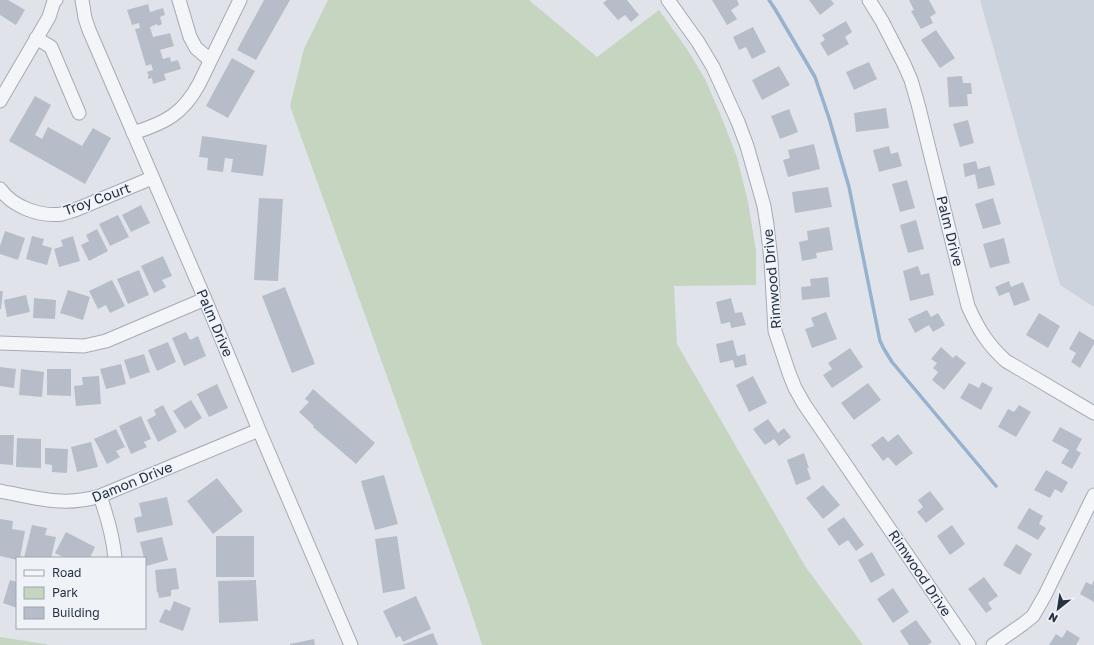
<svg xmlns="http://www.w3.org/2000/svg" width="1094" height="645" font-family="'Golos Text',sans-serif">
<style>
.built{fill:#cdd3dd}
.green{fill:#c5d5c0}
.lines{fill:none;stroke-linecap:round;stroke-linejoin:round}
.stream{stroke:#96b2ce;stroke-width:3.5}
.building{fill:#b6bdc9}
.minor-casing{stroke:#a4abb5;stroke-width:15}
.minor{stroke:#f3f5f8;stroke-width:13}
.labels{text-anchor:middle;stroke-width:3;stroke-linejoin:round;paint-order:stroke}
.street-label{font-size:14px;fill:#263144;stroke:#eff3f8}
</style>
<rect width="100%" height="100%" fill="#e0e4ea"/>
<path class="built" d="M980,0H1094V307L1060,285Z"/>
<path class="green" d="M328,0H529L597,57L659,10L687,49L705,79L721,116L737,157L748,202L756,251V285L674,286L677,344L805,566L863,645H482L469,605L290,106L304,49Z
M0,637L45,644L49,645H0Z"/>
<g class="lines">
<path class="stream" d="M769,0L775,9L815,77L829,118L849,187L880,341L884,349L892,362L996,486"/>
</g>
<path class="building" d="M0,0H8L25,10L16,25L0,15Z
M264,0H290L256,60L237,50Z
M607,0H627L639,15L631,22L625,15L618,20L603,3Z
M712,0H737L739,5L731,10L737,19L727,25Z
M809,0H831L834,4L820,15Z
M909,0H929L936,13L930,17L933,23L921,29L911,11L914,10Z
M148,4L150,12L163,8L165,15L160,17L162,24L158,26L157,24L150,27L153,37L170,33L174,46L160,50L163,59L170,57L171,62L178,60L181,69L164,74L166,80L153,84L152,78L148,79V76H149L147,72L153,70L151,64L146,66L135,29L140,28L139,23L132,25L127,10Z
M846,21L852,32L845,37L849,44L828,56L820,43L825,40L822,35Z
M753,27L766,52L752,59L746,47L739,50L733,37Z
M936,30L955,58L940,68L921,40Z
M232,58L255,71L228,118L206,106Z
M869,62L877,79L854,90L846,72Z
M779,66L790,85L762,100L752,80Z
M962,76L963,83H971L972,94H967L968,106L949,107L947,77Z
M35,96L51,105L35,135L42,139L48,127L82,146L93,128L111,138L85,184L9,141Z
M886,108L889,128L856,132L854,113Z
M789,109L798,132L780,139L771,116Z
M968,120L974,143L960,147L953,124Z
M202,136L267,145L263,176L231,172L233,159L225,158L223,172L207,170L208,158L199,157Z
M814,144L820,169L788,177L783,160L790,158L788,150Z
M889,146L891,154L898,152L902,166L879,172L873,150Z
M976,161L978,169L990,166L995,185L978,189L975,174L965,177L963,164Z
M907,180L915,208L900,212L892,184Z
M828,187L832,207L795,213L792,192Z
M259,198L283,199L278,281L254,280Z
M993,198L1001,224L983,229L975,204Z
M141,205L150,223L131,232L122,215Z
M118,215L129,237L110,246L99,224Z
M916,220L924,249L908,253L900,225Z
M829,227L833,250L816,253L817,258L802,261L799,242L808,240L807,231Z
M97,229L108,251L89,261L81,245L89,241L86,235Z
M5,231L25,238L18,260L0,254V246Z
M32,236L44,239L42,245L52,248L47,265L26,259Z
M73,236L80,261L59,267L54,249L63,246L61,240Z
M1004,238L1010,263L990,268L983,244Z
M163,256L172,276L162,280L166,287L154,293L141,266Z
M918,266L921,275L929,273L934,295L910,301L903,271Z
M139,270L149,295L128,304L117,279Z
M828,277L830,297L802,300L801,287L811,286L810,279Z
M112,280L125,306L110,313L106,305L98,309L89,291Z
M1009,281L1011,287L1023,282L1030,300L1014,306L1009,292L999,296L995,287Z
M285,287L315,364L292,373L262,296Z
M68,290L90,297L83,320L60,313Z
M0,291H3L1,309H0Z
M26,295L30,312L7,317L4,300Z
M34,298L56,300L55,319L33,318Z
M731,298L735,313L742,312L746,325L731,328L730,322L721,324L716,302Z
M927,310L931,317L938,313L945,325L933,332L929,325L915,333L908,319Z
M826,312L837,339L812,348L805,329L814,326L811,318Z
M1039,313L1060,326L1048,348L1026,335Z
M1079,331L1094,340V344L1080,368L1071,362L1076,353L1069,349Z
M186,332L190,340L198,336L206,356L184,366L172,338Z
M733,340L737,356L745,354L747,365L735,368L733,360L720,363L716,344Z
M168,342L176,362L157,371L148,350Z
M941,347L953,358L956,355L966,363L944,390L932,380L938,372L933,368L937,363L931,359Z
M850,348L863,367L832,388L823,375L832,369L828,363Z
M144,354L150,372L130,379L124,360Z
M121,364L126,384L106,389L100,369Z
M0,367L16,369L14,388L0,386Z
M21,369L44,372L42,397L19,395Z
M47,369H71V396L47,395Z
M99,376L101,404L76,406L74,386L83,385L82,377Z
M753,376L767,403L749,412L736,385Z
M982,382L993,388L981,410L960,398L969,383L979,388Z
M868,383L881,400L854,420L841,403Z
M217,384L228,408L209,417L197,394Z
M313,389L375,443L356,464L313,427L314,426L299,412L309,402L305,399Z
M191,400L202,418L185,429L173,411Z
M163,405L177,432L158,442L147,420L156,415L154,410Z
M1019,405L1031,412L1016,437L998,427L1008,409L1014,412Z
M141,416L151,439L144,442L147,447L131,454L119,426Z
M768,419L778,433L784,428L791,437L779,446L774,439L765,445L753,429Z
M1060,427L1082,439L1076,450L1081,453L1072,469L1061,463L1069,450L1052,441Z
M116,429L125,447L116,451L120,457L107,464L94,439Z
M898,434L913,453L896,466L888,457L883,461L871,445L883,436L888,442Z
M0,435H14L13,465L0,464Z
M17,438L41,439V468L16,467Z
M91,442L98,467L77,472L71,447Z
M45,448L68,449L67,473L52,472V465L45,464Z
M804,453L809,468H807L811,479L796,485L787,460Z
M1046,470L1068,482L1062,493L1055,489L1050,498L1034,490Z
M384,475L398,524L375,530L361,481Z
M217,478L243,511L213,534L187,501Z
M823,485L840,505L823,519L806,498Z
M930,491L944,509L926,523L917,512L923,507L918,500Z
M167,497L173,525L137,533L134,518L142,516L139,503Z
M1029,508L1043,516L1039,524L1046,528L1038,540L1017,528Z
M844,517L864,545L856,551L848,540L839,546L827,529Z
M0,519L13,521L12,529L25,531L20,558H17V560L0,556Z
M32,525L47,528L45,535L56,537L51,558H24Z
M952,525L965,544L950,555L937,536Z
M66,532L95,547L90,558H65L55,553Z
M216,536H254V577H216Z
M397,536L405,589L383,593L375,539Z
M162,537L168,560L146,566L145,558H144L140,542Z
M1016,544L1032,554L1020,575L1003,565Z
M872,552L885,575L871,583L858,560Z
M176,568L179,589L171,590V596L159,598L158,592L157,593L155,570Z
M984,577L998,596L988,603L992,609L986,613L968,589Z
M10,580L17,582V608L3,603Z
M256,580L258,621L219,623L218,581Z
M1094,580V602L1080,594L1086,582L1092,585Z
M893,588L909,612L893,623L877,599Z
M416,596L431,629L403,642L400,636L396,638L383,611Z
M174,601L191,608L183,631L159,622L165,609L170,611Z
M916,620L932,642L928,645H909L900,631Z
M1067,630L1080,638L1076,645H1049L1056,634L1062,638Z
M433,633L438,645H402Z
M314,639L315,645H290V644Z"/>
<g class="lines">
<defs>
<path id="minor" d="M82,0L85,18L89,30L205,299L259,430L351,645
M179,0L190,37L196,48L210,60
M668,0L698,42L713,67L738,122L747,146L764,206L767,225L771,260L775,331L789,373L795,388L804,404L969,645
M869,0L882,21L904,64L911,80L918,104L968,306C978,329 988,345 1006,361L1094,413
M36,38L51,47L79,113
M0,101L49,17L54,1L56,0
M133,133C165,123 183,114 199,84L240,0
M0,189C13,207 40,217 62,214C66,213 71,211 75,210L152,178
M0,343L84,346L106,341L205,299
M0,491C35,498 65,507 100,496L259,430
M100,496C107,516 113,536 115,558
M993,645L1023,624L1033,616L1045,595L1094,495"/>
</defs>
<use href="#minor" class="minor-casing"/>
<use href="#minor" class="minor"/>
</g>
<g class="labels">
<g class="street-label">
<text transform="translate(97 199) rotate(-20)" y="5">Troy Court</text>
<text transform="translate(950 231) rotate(76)" y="5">Palm Drive</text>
<text transform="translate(772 279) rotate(-95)" y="5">Rimwood Drive</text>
<text transform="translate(215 323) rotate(67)" y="5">Palm Drive</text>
<text transform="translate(132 482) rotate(-22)" y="5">Damon Drive</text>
<text transform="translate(920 573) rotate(56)" y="5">Rimwood Drive</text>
</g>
</g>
<rect x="16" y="557" width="130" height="72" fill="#eff3f8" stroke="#9fa5b0"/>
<rect x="24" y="570" width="20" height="6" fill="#f3f5f8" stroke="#9fa5b0"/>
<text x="52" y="577" font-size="12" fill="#263144">Road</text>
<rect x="24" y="587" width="20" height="12" fill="#c5d5c0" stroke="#9fa5b0"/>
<text x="52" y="597" font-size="12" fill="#263144">Park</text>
<rect x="24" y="607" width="20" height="12" fill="#b6bdc9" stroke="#9fa5b0"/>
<text x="52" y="617" font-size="12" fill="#263144">Building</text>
<g transform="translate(1058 609) rotate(210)" stroke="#eff3f8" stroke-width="3" paint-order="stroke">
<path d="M0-3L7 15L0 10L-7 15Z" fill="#263144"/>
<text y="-6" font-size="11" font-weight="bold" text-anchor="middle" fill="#263144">N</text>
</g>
</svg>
